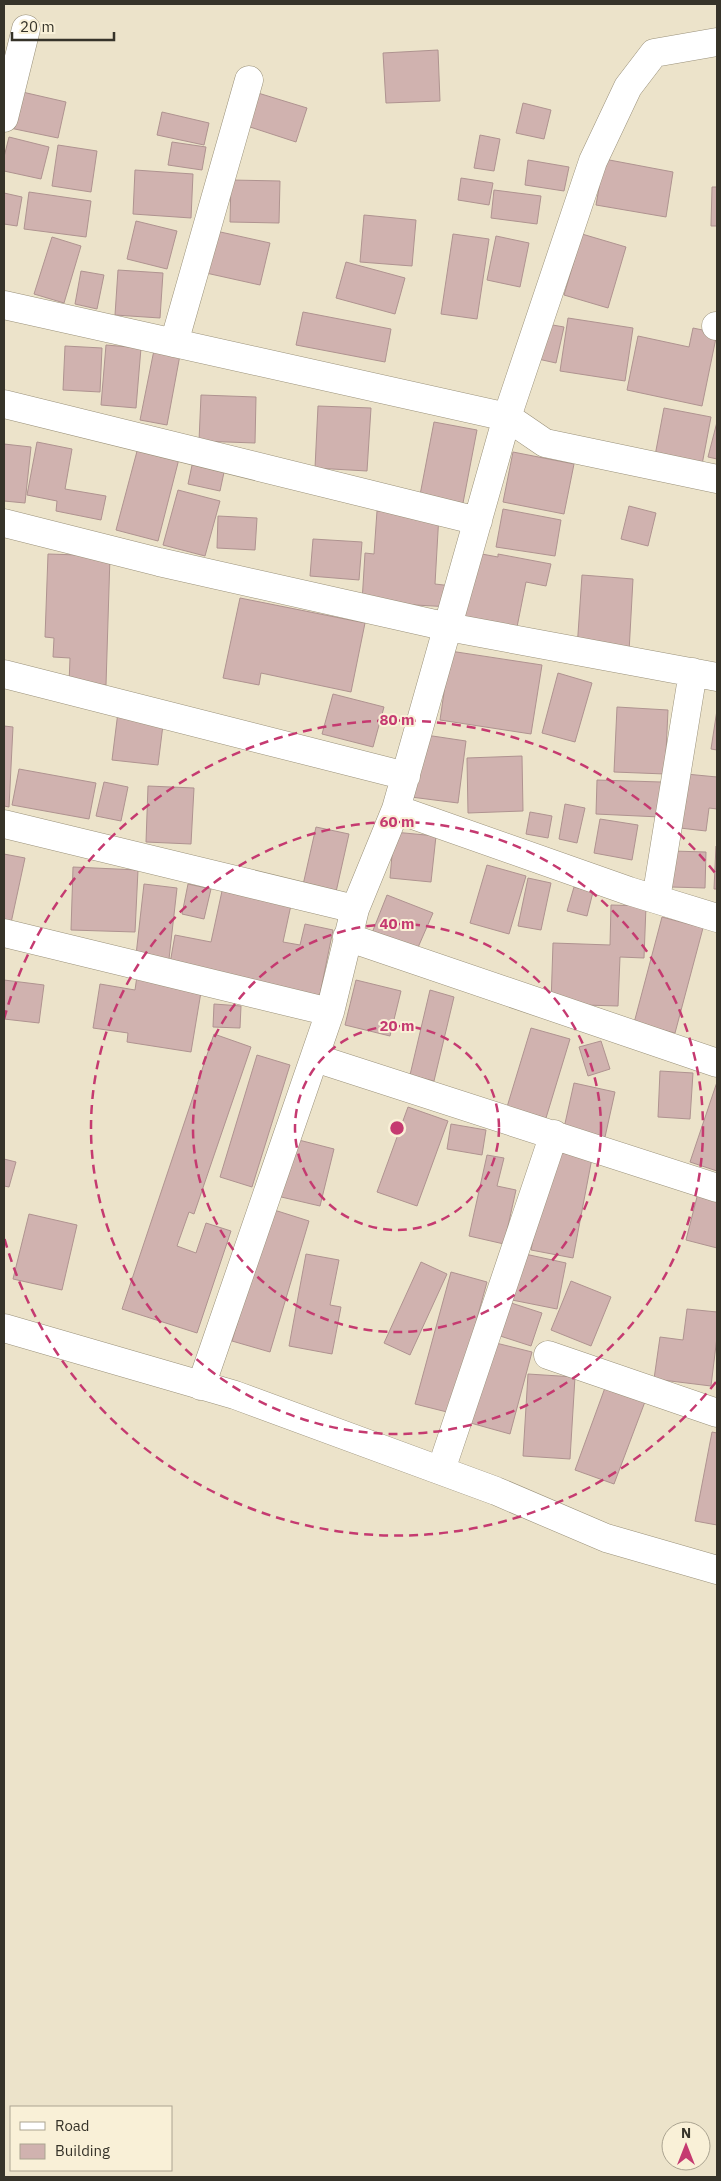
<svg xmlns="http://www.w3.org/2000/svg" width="721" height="2181" font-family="'IBM Plex Sans',sans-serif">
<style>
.building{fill:#d0b2af;stroke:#af9390}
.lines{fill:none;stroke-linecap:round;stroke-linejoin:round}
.minor-casing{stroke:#9a917a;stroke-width:29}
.minor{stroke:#fff;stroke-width:28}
.ring{fill:none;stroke:#c53a70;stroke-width:2.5;stroke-dasharray:9 6}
.centre{fill:#c53a70;stroke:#f9f0d7;stroke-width:2.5}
.ring-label{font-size:15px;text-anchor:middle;font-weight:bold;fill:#c53a70;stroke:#f9f0d7;stroke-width:4;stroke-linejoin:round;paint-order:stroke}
</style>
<rect width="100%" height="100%" fill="#ece3ca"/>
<path class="building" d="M438,50L440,101L386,103L383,53Z
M18,91L66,102L58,138L10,128Z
M258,93L307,108L296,142L247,126Z
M523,103L551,110L544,139L516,133Z
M162,112L209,123L204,145L157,135Z
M480,135L500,139L494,171L474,168Z
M9,137L49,147L41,179L4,171V157Z
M172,142L206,147L202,170L168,165Z
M58,145L97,151L91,192L52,186Z
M604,159L673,172L666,217L596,205Z
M528,160L569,167L564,191L525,185Z
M135,170L193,174L191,218L133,214Z
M461,178L493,183L489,205L458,200Z
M231,180L280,181L279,223L230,222Z
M712,187H717V226H711Z
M494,190L541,196L537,224L491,218Z
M29,192L91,201L86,237L24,229Z
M4,193L22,197L17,226L4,224Z
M364,215L416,220L412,266L360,262Z
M136,221L177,231L167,269L127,259Z
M216,231L270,243L260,285L206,273Z
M453,234L489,239L477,319L441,314Z
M582,234L626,247L608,308L564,295Z
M496,236L529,243L520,287L487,280Z
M52,237L81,246L64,303L34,294Z
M346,262L405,278L395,314L336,298Z
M118,270L163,273L160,318L115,315Z
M81,271L104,275L97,309L75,304Z
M303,312L391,329L385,362L296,345Z
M568,318L633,328L625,381L560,371Z
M547,324L564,327L556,363L538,359Z
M693,328L717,333L702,406L627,390L638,336L689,347Z
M106,345L141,348L136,408L101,405Z
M65,346L102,348L100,392L63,390Z
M154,350L180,355L167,425L140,420Z
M201,395L256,397L255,443L199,441Z
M318,406L371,408L367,471L315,468Z
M664,408L711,417L701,470L654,461Z
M434,422L477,430L463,503L420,495Z
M717,422V459L708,457Z
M140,440L181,451L158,541L116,530Z
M37,442L72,449L65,489L106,496L101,520L56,511L57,501L27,495Z
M4,444L31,447L25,503L4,501Z
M513,452L574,464L564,514L503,502Z
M194,456L226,463L220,491L188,484Z
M178,490L220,501L205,556L163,545Z
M629,506L656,513L648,546L621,539Z
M503,509L561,520L555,556L496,547Z
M377,511L439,514L435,584L452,586L451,607L362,602L365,553L374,554Z
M218,516L257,518L255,550L217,548Z
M313,539L362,542L359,580L310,576Z
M471,552L498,557V554L551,564L546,586L526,582L516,632L458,620Z
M48,554L110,556L106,685L69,684L70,658L53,657L54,638L45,637Z
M582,575L633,579L629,652L577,649Z
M240,598L365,623L351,692L261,673L259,685L223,678Z
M450,651L542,665L531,734L440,720Z
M558,673L592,683L575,742L542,733Z
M333,694L384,707L373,747L322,734Z
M617,707L668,710L665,774L614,772Z
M717,710V750L711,749Z
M118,712L164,717L158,765L112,760Z
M4,726L13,727L9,807L4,806Z
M419,734L466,741L458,803L411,797Z
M522,756L523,811L468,813L467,758Z
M19,769L96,783L89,819L12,805Z
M686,774L717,777V809L709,808L706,831L680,828Z
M597,780L661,782L660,817L596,814Z
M104,782L128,787L121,821L96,816Z
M148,786L194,788L191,844L146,842Z
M565,804L585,808L577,843L559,839Z
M530,812L552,816L548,838L526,834Z
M600,819L638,825L632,860L594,853Z
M316,827L349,834L336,892L303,885Z
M394,832L436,836L431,882L390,878Z
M716,846H717V889H714Z
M672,851L706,852L705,888L671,887Z
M4,854L25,858L11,923L4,922Z
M487,865L526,876L509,934L470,923Z
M73,867L138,870L135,932L71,930Z
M528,878L551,883L541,930L518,926Z
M144,884L177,888L169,959L136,955Z
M188,884L211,889L204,919L182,914Z
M574,887L593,892L587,916L567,911Z
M222,891L291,905L283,942L300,945L305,924L333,930L319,999L169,969L175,935L211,942Z
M387,895L433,913L416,952L372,933Z
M611,905L646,906L644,958L620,957L618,1006L551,1004L553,943L610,945Z
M662,917L703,928L675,1033L634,1023Z
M137,976L202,986L191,1052L127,1042L128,1033L93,1028L100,984L135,990Z
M4,980L44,985L39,1023L4,1019Z
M356,980L401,991L390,1036L345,1025Z
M430,990L454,997L434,1081L410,1075Z
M214,1004L241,1006L240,1028L213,1027Z
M531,1028L570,1039L546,1118L507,1107Z
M214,1034L251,1047L194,1214L189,1212L177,1246L196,1253L206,1223L231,1231L197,1333L122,1309Z
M601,1041L610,1069L588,1076L579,1047Z
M257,1055L290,1065L252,1187L220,1177Z
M660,1071L693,1073L690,1119L658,1117Z
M717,1082V1171L690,1162Z
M574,1083L615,1092L605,1137L564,1128Z
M408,1107L448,1121L417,1206L377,1192Z
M451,1124L486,1130L482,1155L447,1149Z
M291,1138L334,1149L320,1206L277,1196Z
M550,1151L592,1158L573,1258L531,1250Z
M487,1155L504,1158L497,1186L516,1190L504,1244L469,1236Z
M4,1159L16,1162L9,1187L4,1186Z
M698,1193L717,1199V1248L686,1240Z
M271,1209L309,1221L270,1352L232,1341Z
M29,1214L77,1225L62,1290L13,1279Z
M516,1252L566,1263L557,1309L507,1299Z
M306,1254L339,1260L330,1305L341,1307L332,1354L289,1346Z
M421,1262L447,1274L410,1355L384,1343Z
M451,1272L487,1282L451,1413L415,1404Z
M571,1281L611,1297L591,1346L551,1330Z
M505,1301L542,1313L531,1346L494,1334Z
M687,1309L717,1312V1337L711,1386L654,1379L660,1337L683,1340Z
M488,1341L532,1352L510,1434L467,1422Z
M528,1374L575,1377L570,1459L523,1456Z
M606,1385L646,1399L614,1484L575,1470Z
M712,1432L717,1433V1525L695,1521Z"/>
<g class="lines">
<defs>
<path id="minor" d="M4,118L26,29
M4,305L507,417L545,443L717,479
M716,326H717
M174,343L249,80
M4,404L478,521
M4,523L159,562L448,627L717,677
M4,674L406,776
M396,809L629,891L717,918
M4,824L355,909
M656,899L693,672
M4,933L330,1012
M347,937L717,1063
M315,1058L717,1188
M4,1328L235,1395L496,1491L606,1538L717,1570
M548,1355L717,1413
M201,1386L330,1012L355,909L396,809L507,417L593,161L628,87L654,53L717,42
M441,1470L554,1134"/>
</defs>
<use href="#minor" class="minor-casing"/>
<use href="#minor" class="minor"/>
</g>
<g class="ring">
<circle cx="397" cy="1128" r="102"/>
<circle cx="397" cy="1128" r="204"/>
<circle cx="397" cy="1128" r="306"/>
<path d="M716 1382A408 408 0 0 1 4 1237M4 1019A408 408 0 0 1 716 874"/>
</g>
<circle cx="397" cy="1128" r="8" class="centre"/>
<g class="ring-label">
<text x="397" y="725">80 m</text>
<text x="397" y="827">60 m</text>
<text x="397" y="929">40 m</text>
<text x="397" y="1031">20 m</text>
</g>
<rect width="721" height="2181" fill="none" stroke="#363329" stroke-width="10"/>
<rect x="10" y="2106" width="162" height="65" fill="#f9f0d7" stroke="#aba491"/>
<rect x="20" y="2122" width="25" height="8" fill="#ffffff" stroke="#aba491"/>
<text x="55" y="2131" font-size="15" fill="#363329">Road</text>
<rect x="20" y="2144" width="25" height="15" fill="#d0b2af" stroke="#aba491"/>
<text x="55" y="2156" font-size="15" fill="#363329">Building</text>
<g transform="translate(686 2146)"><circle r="24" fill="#f9f0d7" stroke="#aba491"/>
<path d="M0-4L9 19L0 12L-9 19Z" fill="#c53a70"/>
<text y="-8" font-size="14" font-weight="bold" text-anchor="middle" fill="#363329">N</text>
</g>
<path d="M12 32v8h102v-8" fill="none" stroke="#363329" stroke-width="2.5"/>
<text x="20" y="32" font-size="15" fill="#363329" stroke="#f9f0d7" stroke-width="4" paint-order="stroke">20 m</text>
</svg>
